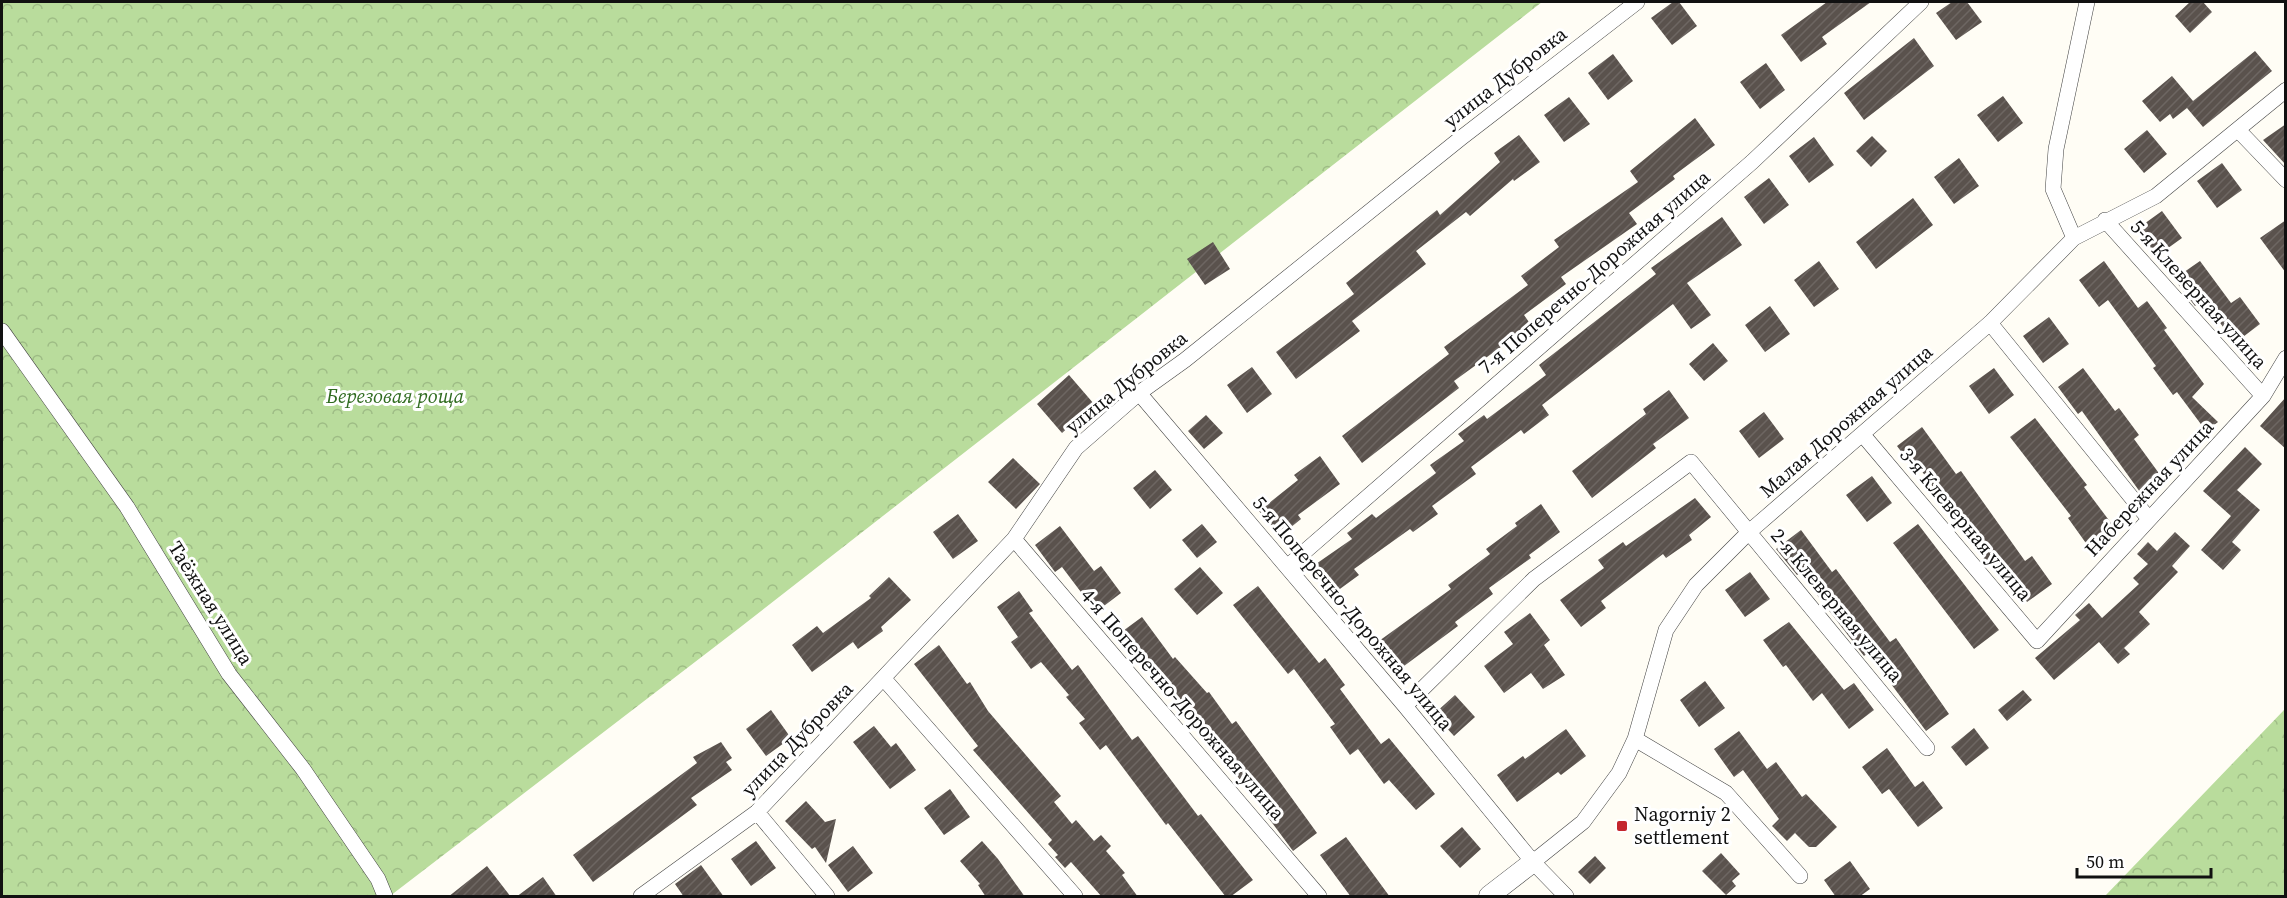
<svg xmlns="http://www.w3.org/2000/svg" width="2287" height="898" font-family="'Source Serif 4',serif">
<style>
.forest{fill:url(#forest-crowns)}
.building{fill:url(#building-hatch)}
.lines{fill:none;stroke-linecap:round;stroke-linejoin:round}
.minor-casing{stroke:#444;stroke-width:16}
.tertiary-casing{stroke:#444;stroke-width:21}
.minor{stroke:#fff;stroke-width:15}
.tertiary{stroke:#fff;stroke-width:20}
.poi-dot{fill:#c4262e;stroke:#fff;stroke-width:2}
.labels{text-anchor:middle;stroke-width:6;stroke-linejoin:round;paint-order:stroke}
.street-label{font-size:20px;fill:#111;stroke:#fff}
.park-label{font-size:20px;font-style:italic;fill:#2f6b1f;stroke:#fff}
.poi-label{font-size:20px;fill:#111;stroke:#fff;text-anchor:start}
</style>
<defs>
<pattern id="forest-crowns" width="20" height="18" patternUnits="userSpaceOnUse" patternTransform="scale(1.5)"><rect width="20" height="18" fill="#b9dc9c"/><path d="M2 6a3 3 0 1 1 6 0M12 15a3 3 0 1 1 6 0" fill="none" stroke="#9ebc85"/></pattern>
<pattern id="building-hatch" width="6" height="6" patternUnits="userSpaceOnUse" patternTransform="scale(1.5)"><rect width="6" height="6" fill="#5a524d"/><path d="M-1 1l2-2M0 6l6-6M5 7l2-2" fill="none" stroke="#6d6662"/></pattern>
</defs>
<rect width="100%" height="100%" fill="#fffdf5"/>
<path class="forest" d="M2,2H1542L738,629L390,896H2Z
M2285,709V896H2105Z"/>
<path class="building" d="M1673,2H1679L1697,26L1672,45L1651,18Z
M1827,2H1871L1822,37L1827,44L1801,62L1781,35Z
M1952,2H1967L1982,22L1956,40L1936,13Z
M2190,2H2203L2212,12L2190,33L2175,16Z
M1914,38L1934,66L1864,120L1844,93Z
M2255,51L2272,71L2203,127L2187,108L2173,119L2170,114L2160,122L2142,101L2172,76L2193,101Z
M1613,54L1633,81L1608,100L1588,73Z
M1766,63L1785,90L1760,109L1740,82Z
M2003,96L2023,123L1998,142L1977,115Z
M1569,97L1590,124L1564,142L1544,115Z
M1695,118L1715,145L1673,176L1675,179L1629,213L1637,224L1561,277L1566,284L1524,315L1531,325L1454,381L1459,388L1362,463L1342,436L1449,354L1444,347L1528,285L1521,276L1559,247L1554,240L1638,182L1630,171Z
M2286,124V165L2263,140Z
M2147,130L2167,154L2144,173L2124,149Z
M1519,135L1540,162L1514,181L1513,179L1470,216L1466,212L1416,251L1426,264L1352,321L1360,331L1296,379L1276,352L1354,294L1346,283L1437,210L1440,215L1500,162L1494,153Z
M1872,136L1887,151L1871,167L1856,151Z
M1814,137L1834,165L1809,183L1789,156Z
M1959,158L1979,186L1954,204L1934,177Z
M2222,163L2242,190L2217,208L2197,181Z
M1769,178L1789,205L1764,224L1744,197Z
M1913,198L1933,225L1876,269L1856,242Z
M2162,211L2182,238L2157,256L2137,229Z
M1722,217L1742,245L1687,283L1711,315L1691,329L1673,304L1542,405L1549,415L1524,434L1521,430L1471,467L1476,474L1432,506L1438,514L1413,532L1410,529L1354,569L1359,575L1333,594L1313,566L1352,539L1347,533L1372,514L1376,518L1436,473L1430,465L1464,441L1458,434L1484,415L1487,419L1546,375L1539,365L1656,274L1651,268Z
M2286,220V273L2260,238Z
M1213,242L1230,269L1205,285L1187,259Z
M1819,261L1839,289L1814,307L1794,280Z
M2104,261L2138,308L2147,301L2167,328L2164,330L2204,384L2192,397L2218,422L2206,431L2177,392L2173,395L2153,368L2156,366L2108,300L2099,307L2079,280Z
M2200,261L2231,303L2240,297L2260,324L2235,343L2203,300L2195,306L2174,279Z
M1770,306L1790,334L1765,352L1745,325Z
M2049,317L2069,344L2043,363L2023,336Z
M1713,343L1728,361L1704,381L1689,364Z
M1252,367L1272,394L1247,413L1227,385Z
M1994,368L2014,395L1989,414L1969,386Z
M2083,368L2115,411L2119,408L2139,435L2134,439L2166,483L2145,499L2082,411L2078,414L2058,387Z
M1069,375L1094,404L1062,433L1037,404Z
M1669,390L1689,418L1653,444L1656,448L1592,498L1572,471L1646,414L1643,409Z
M2286,397V449L2260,426Z
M1764,412L1784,439L1759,458L1739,431Z
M1206,415L1223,433L1204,449L1188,431Z
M2035,418L2087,485L2084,487L2114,527L2088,546L2068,518L2071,516L2010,437Z
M1922,427L1956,474L1961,471L2025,561L2032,556L2052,584L2027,602L1994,558L1987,563L1921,470L1917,473L1897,446Z
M2245,447L2262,464L2237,490L2260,510L2232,542L2241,550L2223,570L2201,550L2231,516L2203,491Z
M1320,456L1340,484L1298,515L1301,519L1280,536L1259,511L1298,480L1294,475Z
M1013,458L1040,484L1016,509L988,482Z
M1155,470L1172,490L1150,509L1133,488Z
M1872,476L1892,503L1867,522L1846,495Z
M1695,498L1711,517L1689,535L1692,540L1666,558L1663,554L1601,601L1606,608L1581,627L1560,600L1604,568L1598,560L1623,542L1626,546Z
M1541,504L1560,532L1529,555L1531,558L1489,588L1493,594L1455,622L1458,626L1400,669L1379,641L1451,589L1448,585L1490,554L1486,549L1517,526L1515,523Z
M958,514L978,541L953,559L933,532Z
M1202,524L1217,542L1197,558L1182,540Z
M1918,524L1999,630L1974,649L1893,543Z
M1060,526L1094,571L1101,566L1121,593L1096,612L1062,567L1055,572L1035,545Z
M1801,530L1832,572L1836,569L1890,642L1896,638L1949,714L1926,731L1868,653L1864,656L1800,573L1797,575L1776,549Z
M2175,532L2190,546L2172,566L2178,572L2139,612L2150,624L2124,648L2130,654L2118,664L2099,642L2054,680L2035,658L2080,620L2075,615L2089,603L2102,618L2139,584L2133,578L2148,564L2137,554L2148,542L2157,551Z
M1200,567L1223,593L1197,615L1174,589Z
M1750,572L1770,599L1745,617L1725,590Z
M889,577L911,600L881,627L883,631L858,649L853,642L812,672L792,645L817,626L823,633L871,598L869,596Z
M1258,586L1319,663L1325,658L1345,685L1340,689L1381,744L1389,738L1435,794L1416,810L1389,780L1384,784L1358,749L1350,755L1330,727L1335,724L1294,669L1288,674L1233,605Z
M1019,591L1033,611L1029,613L1072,670L1078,665L1132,740L1138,736L1198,816L1201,814L1253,880L1230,897H1226L1168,823L1166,825L1106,745L1100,750L1079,723L1085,719L1066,697L1069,695L1041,662L1031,669L1011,642L1018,637L997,607Z
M1530,613L1550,640L1544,645L1565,675L1543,689L1531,673L1504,693L1484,666L1513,644L1504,632Z
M1142,617L1173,659L1175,657L1207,693L1209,692L1232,724L1236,721L1317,833L1293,851L1200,726L1197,729L1178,703L1139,661L1137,663L1116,636Z
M1789,622L1844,690L1854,683L1874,710L1849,729L1822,693L1813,701L1786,665L1783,667L1763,640Z
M939,645L967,684L970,682L988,711L1061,796L1054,802L1072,824L1076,820L1094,841L1101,835L1111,846L1106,851L1125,873L1122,875L1138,897H1102L1071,862L1065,868L1055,857L1058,855L1048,844L1052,840L973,750L978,746L914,664Z
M1705,681L1725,708L1699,727L1680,700Z
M2023,690L2032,700L2007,721L1998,710Z
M1455,695L1475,717L1454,736L1434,714Z
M771,710L791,738L766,756L746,729Z
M874,726L891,747L896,743L916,770L890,789L853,742Z
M1974,728L1989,748L1966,766L1951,747Z
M1566,729L1586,756L1561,775L1558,772L1517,802L1497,775L1523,756L1525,759Z
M1739,731L1767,769L1776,762L1802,797L1806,794L1837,827L1816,847H1809L1795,833L1787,841L1772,826L1779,819L1743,770L1734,777L1714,749Z
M721,742L732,758L726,762L732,770L691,798L697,805L593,882L573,855L697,763L693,757Z
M1887,748L1915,787L1923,781L1943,808L1918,827L1889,789L1882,794L1862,767Z
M950,789L970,817L944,835L924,808Z
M806,801L825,822L836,819L826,863L815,847L812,849L785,821Z
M1462,827L1481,849L1460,868L1440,846Z
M1346,837L1390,897H1351L1320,855Z
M756,841L776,868L751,886L731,859Z
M982,841L998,859L1025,897H986L978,885L980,884L960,861Z
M853,846L873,873L848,892L828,865Z
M1721,853L1740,874L1732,881L1736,886L1726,895L1702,871Z
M1595,856L1606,868L1590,884L1578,872Z
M1850,861L1870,889L1859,897H1836L1824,880Z
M701,865L724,897H684L675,884Z
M487,866L511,897H448Z
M543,877L557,897H516Z"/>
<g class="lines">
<defs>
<path id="minor" d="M2239,131L2286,180
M2105,220L2263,396
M2074,238L2053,189L2056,149L2087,2
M1990,323L2149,519
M2,331L127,507L229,674L303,769L378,879L385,896
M1139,393L1405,706L1533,862L1566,896
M1863,435L2037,641L2263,396L2286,358
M1014,539L1319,896
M1287,567L1752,162L1921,2
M884,679L1075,896
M1405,706L1534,579L1691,462L1927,748
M1635,739L1726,793L1800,876
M757,812L827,896
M1533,862L1583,822L1619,773L1635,739L1666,630L1696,585L1749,532L1990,323L2074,238L2156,196L2286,90
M641,896L757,812L1014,539L1076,448L1139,393L1185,360L1461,138L1637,2"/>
<path id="tertiary" d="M1489,896L1533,862"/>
</defs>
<use href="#minor" class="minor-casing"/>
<use href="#tertiary" class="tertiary-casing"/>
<use href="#minor" class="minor"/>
<use href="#tertiary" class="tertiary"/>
</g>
<rect class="poi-dot" x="1616" y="820" width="12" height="12" rx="3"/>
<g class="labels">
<g class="street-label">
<text transform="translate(1505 77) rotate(-38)" y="7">улица Дубровка</text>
<text transform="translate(1594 272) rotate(-41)" y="7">7-я Поперечно-Дорожная улица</text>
<text transform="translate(2199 294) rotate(48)" y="7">5-я Клеверная улица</text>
<text transform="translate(1126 382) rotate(-39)" y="7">улица Дубровка</text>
<text transform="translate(1846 421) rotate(-41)" y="7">Малая Дорожная улица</text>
<text transform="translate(2149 488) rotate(-47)" y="7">Набережная улица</text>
<text transform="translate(1966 524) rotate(50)" y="7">3-я Клеверная улица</text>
<text transform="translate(211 603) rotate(58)" y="7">Таёжная улица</text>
<text transform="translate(1837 605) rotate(50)" y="7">2-я Клеверная улица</text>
<text transform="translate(1353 613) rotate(50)" y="7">5-я Поперечно-Дорожная улица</text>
<text transform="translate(1183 704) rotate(49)" y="7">4-я Поперечно-Дорожная улица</text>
<text transform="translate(797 739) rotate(-46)" y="7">улица Дубровка</text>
</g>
<g class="park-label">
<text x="395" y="403">Березовая роща</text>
</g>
<g class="poi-label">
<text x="1634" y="821">Nagorniy 2<tspan x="1634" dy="23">settlement</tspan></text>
</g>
</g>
<rect width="2287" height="898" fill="none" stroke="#111111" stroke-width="6"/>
<path d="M2077 868v9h134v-9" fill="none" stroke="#111111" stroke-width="3"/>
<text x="2086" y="868" font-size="18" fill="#111111" stroke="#ffffff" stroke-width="4.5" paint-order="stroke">50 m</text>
</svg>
